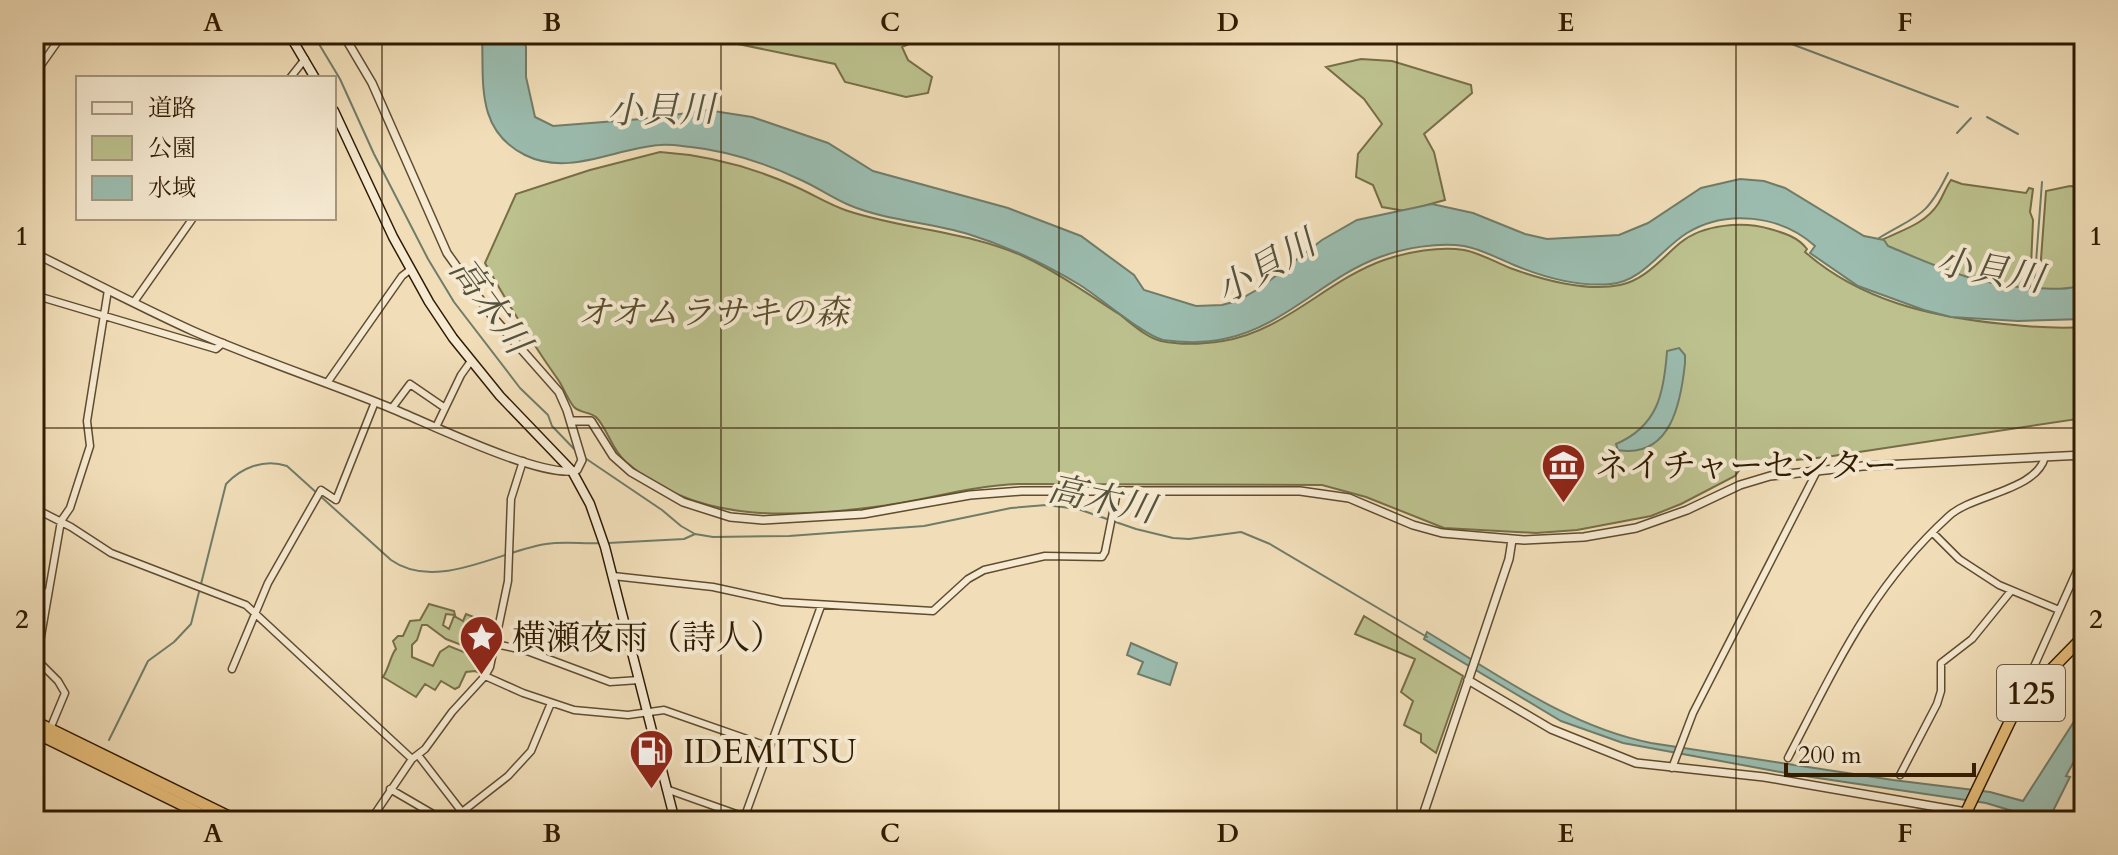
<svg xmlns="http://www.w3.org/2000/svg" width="2118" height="855" font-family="Cardo,'Noto Serif JP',serif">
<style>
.green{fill:#bcc18e;stroke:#766e47;stroke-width:2}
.water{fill:#9bbcaf;stroke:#707c69;stroke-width:2}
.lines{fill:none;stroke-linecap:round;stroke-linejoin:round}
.stream{stroke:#707c69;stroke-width:2}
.minor-casing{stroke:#604c2e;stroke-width:9}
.tertiary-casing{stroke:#604c2e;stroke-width:10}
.secondary-casing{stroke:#2f1b00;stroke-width:11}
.trunk-casing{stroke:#2f1b00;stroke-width:13}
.minor{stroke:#f6ead2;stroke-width:6}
.tertiary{stroke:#f6ead2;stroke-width:7}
.secondary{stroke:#f6ead2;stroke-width:8}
.trunk{stroke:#e8bf7c;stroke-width:10}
.grid{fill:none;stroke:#2f1b00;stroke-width:2;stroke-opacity:0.55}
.labels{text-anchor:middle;stroke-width:8;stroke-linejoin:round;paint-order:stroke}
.shield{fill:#f6ead2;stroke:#6b593f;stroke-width:2}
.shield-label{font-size:32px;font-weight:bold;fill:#2f1b00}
.park-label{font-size:34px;font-style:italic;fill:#594d2b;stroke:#f6ead2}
.poi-label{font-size:34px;fill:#2f1b00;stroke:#f6ead2;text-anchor:start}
.water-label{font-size:36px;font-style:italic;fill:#55533d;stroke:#f6ead2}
.neatline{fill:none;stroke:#2f1b00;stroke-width:3}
.grid-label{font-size:26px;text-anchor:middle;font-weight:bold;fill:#2f1b00}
</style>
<rect width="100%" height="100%" fill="#f1deb9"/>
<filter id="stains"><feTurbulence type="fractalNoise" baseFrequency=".0025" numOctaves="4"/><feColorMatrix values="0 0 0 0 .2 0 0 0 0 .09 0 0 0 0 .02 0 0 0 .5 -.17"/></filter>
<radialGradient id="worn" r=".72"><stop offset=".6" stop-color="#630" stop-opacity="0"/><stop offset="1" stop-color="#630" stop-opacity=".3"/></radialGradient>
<path class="green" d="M719,34H941L925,37L902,47L908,60L932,77L928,93L906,97L845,82L835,64L738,44Z
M1361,59L1392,61L1471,85L1472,93L1424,134L1434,152L1445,200L1405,211L1382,207L1373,185L1356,177L1358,154L1382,124L1364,99L1326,67Z
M660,152C706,155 749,166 792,185C811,193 829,205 848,211C906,230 967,231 1023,256C1057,272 1088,294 1119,314C1131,323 1147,338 1161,341C1180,345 1204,344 1223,341C1285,331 1327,280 1384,260C1407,252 1440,246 1464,250C1480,253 1495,262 1510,268C1543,280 1585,292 1620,285C1645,280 1662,258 1680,243C1703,224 1743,221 1770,229C1784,233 1798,237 1807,249L1805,252C1861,301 1932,317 2004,324C2031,327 2057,329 2084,327V418L1826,457L1743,465L1735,476L1681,504L1651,516L1577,530L1536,533L1444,528L1366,497L1322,485L1018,484C969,486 923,501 874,507C789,518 695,523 626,462C611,449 608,429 596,417C590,412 580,413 574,407C568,400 564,389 559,381C532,343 508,304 485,263L516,194L590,170Z
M1951,180L1962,184L2026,193L2029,188L2033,189L2030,212L2033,220L2030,290L1950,275L1883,245L1882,240C1902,230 1925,224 1938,204C1943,196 1946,187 1951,180Z
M2070,186L2084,187V287L2043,291L2039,286L2046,191Z
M429,604L454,611L455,615L446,614L443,625L449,629L454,616L463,621L466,614L474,617L464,646L446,639L427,625H422L417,640L412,645V657L433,666L440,652L449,646L479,658L477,665L483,669L487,668L482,674L475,671L466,672L459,687L455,689L441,681L435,690L425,684L416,697L383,677C389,668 391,654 396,649L393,641L398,636H403L410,621L420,620Z
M1364,616L1463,676L1436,753L1421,742V734L1404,725L1413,701L1401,692L1415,659L1355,634Z"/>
<path class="water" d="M482,34H523L526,47V77L535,117L553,126L654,118L707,110L752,117L828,143L873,171L1008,208L1081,236L1134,275L1144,290L1196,306L1222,305L1237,301L1260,288L1322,240L1357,220L1432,204L1473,213L1525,234L1547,239L1619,235L1648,223L1701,188L1740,179L1764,181L1785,188L1864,236L1884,240L1888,246C1941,268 1975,285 2034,288C2051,289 2067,290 2084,285V319L2018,321L1951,317L1924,310L1858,286L1810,253L1815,246C1781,215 1726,209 1687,233C1661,249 1643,281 1611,284C1579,287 1543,277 1514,265C1497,258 1481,249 1464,246C1439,242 1404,248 1380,257C1325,277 1284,327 1224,339C1206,343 1182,343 1163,340C1145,336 1099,297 1080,285C1045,264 1007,246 968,234C929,222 887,221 849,205C832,198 817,187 801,180C767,164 729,151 691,147C681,146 670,144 660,145C615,148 569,177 525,155C475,130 484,82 482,34Z
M1679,348L1685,355V363C1681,402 1671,459 1618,450L1616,444C1658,426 1664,393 1667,351Z
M1427,632C1497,674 1569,727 1651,743L1893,780L1990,792L2023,801L2084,706V743L2066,776L2070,777L2048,821H2016L2019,813L1986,803L1791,774L1623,743L1561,721L1424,639Z
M1131,643L1177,663L1170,685L1138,674L1143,662L1127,655Z"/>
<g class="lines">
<path class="stream" d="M313,34L340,79L374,154L428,259L454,302L520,388L548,415L552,426L577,452
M1765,34L1958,107
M1987,117L2018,134
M1957,133L1971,118
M1879,238C1919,214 1926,218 1948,173
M2034,289L2042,182
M585,458L662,510L681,526L695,534L713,537L789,536L924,526L1011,508L1046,505L1078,509L1136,529L1173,538L1189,539L1241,532L1270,544L1427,637
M608,543L684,539L695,534
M109,740L148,661L174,642L191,624L226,484C241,468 264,458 287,466L391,560C436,592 499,551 546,544C564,541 583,544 601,543"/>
<defs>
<path id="minor" d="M34,75L63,34
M290,78L305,59
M34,295L216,349L223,343
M134,302L193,218
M327,383L402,276L411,269
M392,408L410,384L445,408
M436,427L461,375L471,361
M34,508L71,527L111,553L246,605L412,759
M1933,533L1959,559L1999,585L2059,610
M613,576L713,587L782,602L933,611L968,579L984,570L1045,556L1102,557L1105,552L1117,492
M34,587L48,594
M496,644L527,651L610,682L639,680
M232,669L268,583L321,490L336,500L375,402
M485,676L523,693L574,710L628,715L664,710L770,747
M2040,681L2032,671L2084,555
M50,729L65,693L58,681L40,663V642L61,521L70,508L90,446L87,421L108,290
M418,755L462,812L459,821
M1788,758C1836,666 1871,587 1949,516C1973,494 2036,491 2045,457
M1672,768L1693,713L1817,471
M1900,775L1937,704L1941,691V663L1972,639L2011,591
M390,789L445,821
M666,789L742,816L746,813L821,606
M370,821L412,759L425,749L452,712L485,676L490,667L508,581L511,499L523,461
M474,821L462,812L508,776L531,751L551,703"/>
<path id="tertiary" d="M34,253C87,279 140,307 193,331C259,360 327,382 393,409C428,423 544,480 577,470L582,460L567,410L559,392L492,316L447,253L372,83L343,34
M571,421H591L613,456L631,472L683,502L730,517L763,520L863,514L970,495L1021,491H1300L1349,498L1413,525L1442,533L1524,540L1584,537L1636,528L1687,510L1740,485L1770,476L1863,466L2084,455
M1468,680L1551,729L1636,763L1764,777L1966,812
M1421,821L1509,559L1512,540"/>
<path id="secondary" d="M289,34L315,78
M334,111L393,237L429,302L453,338L500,396L572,471L590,504L605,547L675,821
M34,753L46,734"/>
<path id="trunk" d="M34,721L238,821
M34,732L215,821
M1962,821L2011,719L2040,681L2084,636"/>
</defs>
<use href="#minor" class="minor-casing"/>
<use href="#tertiary" class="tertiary-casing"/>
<use href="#secondary" class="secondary-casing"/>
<use href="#trunk" class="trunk-casing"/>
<use href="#minor" class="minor"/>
<use href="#tertiary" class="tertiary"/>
<use href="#secondary" class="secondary"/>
<use href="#trunk" class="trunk"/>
</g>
<path class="grid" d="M382,34V821M721,34V821M1059,34V821M1397,34V821M1736,34V821M34,428H2084"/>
<defs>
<symbol id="museum-pin" viewBox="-11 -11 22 30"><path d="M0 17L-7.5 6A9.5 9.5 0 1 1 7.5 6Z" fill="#8f2418" stroke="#f6ead2"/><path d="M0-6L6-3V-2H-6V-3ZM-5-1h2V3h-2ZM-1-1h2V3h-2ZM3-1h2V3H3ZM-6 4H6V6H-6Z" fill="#fff"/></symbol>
<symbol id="sight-pin" viewBox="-11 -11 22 30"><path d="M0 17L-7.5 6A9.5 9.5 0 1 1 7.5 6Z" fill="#8f2418" stroke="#f6ead2"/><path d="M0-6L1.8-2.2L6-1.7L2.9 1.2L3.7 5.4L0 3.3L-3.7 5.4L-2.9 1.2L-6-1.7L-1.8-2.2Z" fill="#fff"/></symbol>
<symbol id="fuel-pin" viewBox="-11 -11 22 30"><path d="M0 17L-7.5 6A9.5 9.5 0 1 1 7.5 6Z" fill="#8f2418" stroke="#f6ead2"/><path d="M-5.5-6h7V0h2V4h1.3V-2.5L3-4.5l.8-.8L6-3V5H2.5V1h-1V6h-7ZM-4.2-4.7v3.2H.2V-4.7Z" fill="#fff"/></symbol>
</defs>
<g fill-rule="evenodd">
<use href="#museum-pin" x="1538" y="440" width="51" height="69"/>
<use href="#sight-pin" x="456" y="612" width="51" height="69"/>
<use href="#fuel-pin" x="626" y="726" width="51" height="69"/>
</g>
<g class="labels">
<rect class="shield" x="1997" y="665" width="68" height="56" rx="6"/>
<g class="shield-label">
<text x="2031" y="704">125</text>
</g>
<g class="park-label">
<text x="713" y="324">オオムラサキの森</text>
</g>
<g class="poi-label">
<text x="1595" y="477">ネイチャーセンター</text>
<text x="512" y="649">横瀬夜雨（詩人）</text>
<text x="683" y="763">IDEMITSU</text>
</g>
<g class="water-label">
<text transform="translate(661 109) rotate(-1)" y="13">小貝川</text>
<text transform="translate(1265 266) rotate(-30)" y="13">小貝川</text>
<text transform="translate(1990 269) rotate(10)" y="13">小貝川</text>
<text transform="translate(491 305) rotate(54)" y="13">高木川</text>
<text transform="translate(1102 498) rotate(12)" y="13">高木川</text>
</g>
</g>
<rect width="2118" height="855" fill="none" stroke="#f1deb9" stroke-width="88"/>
<rect x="76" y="76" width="260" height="144" fill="#f6ead2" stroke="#a6977e" stroke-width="2"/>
<rect x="92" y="102" width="40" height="12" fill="#f6ead2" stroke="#a6977e" stroke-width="2"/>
<text x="148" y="116" font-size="24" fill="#2f1b00">道路</text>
<rect x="92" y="136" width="40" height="24" fill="#bcc18e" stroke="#a6977e" stroke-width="2"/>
<text x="148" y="156" font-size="24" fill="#2f1b00">公園</text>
<rect x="92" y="176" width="40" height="24" fill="#9bbcaf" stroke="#a6977e" stroke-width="2"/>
<text x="148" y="196" font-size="24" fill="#2f1b00">水域</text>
<path d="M1786 763v12h188v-12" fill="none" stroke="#2f1b00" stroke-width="4"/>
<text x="1798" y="763" font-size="24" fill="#2f1b00" stroke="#f6ead2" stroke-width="6" paint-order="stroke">200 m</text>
<rect x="44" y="44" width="2030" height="767" class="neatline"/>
<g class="grid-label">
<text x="213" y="31">A</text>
<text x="552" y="31">B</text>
<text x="890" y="31">C</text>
<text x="1228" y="31">D</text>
<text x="1566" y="31">E</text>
<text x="1905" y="31">F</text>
<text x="22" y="245">1</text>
<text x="2096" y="245">1</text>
<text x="22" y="628">2</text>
<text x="2096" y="628">2</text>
<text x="213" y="842">A</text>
<text x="552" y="842">B</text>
<text x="890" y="842">C</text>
<text x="1228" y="842">D</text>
<text x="1566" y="842">E</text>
<text x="1905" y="842">F</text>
</g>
<rect width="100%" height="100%" filter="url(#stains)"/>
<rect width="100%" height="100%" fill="url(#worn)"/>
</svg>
